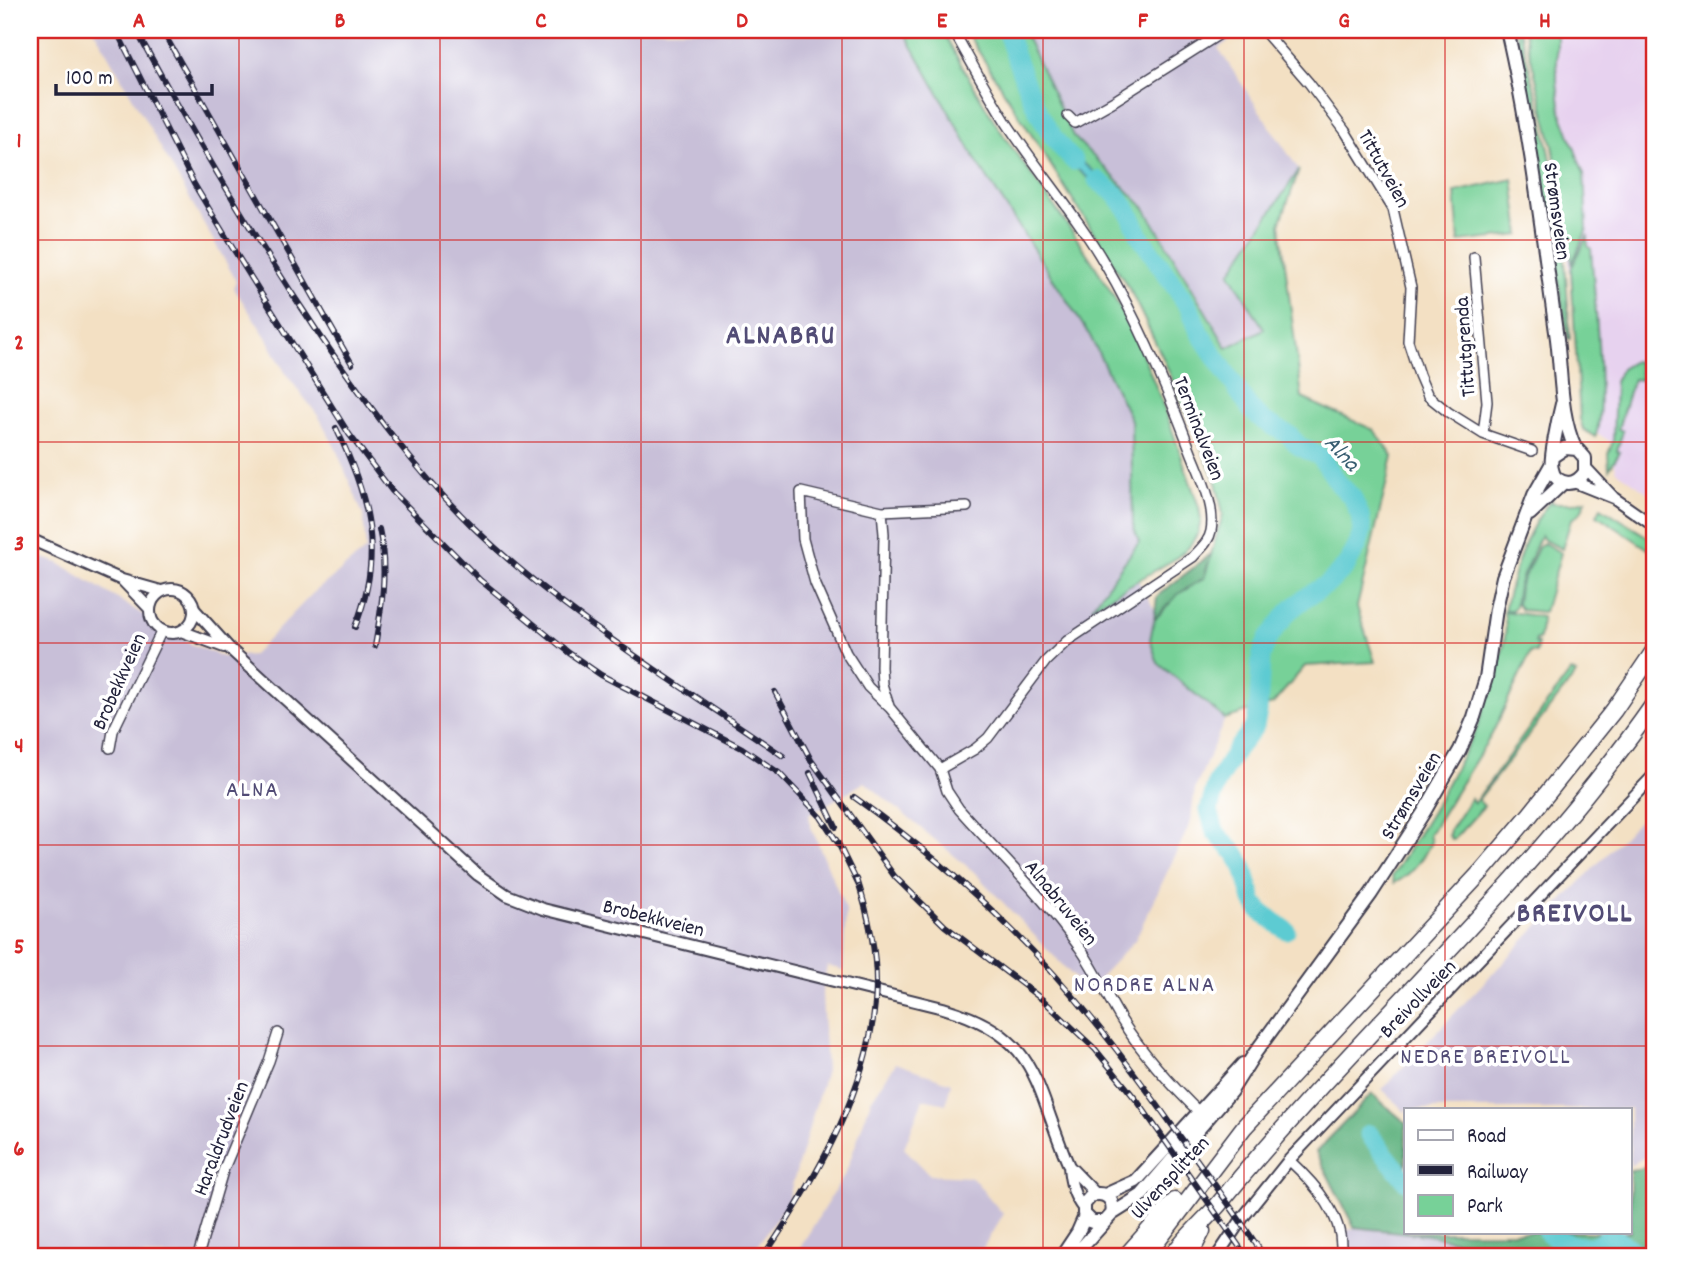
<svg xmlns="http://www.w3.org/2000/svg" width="1684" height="1286" font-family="Dekko,sans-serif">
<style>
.built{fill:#e7d2ef}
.industrial{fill:#c8bfd8}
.green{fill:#77d198;stroke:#4c7a6a;stroke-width:2}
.forest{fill:#61b380;stroke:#426a5e;stroke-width:2}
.water{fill:#5dcbd2;stroke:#407686;stroke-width:2}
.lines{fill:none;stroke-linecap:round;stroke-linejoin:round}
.stream{stroke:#5dcbd2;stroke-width:3.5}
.river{stroke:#5dcbd2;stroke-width:19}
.minor-casing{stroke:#413e4f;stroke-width:12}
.tertiary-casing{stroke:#413e4f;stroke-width:14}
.secondary-casing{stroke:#413e4f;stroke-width:16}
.motorway-casing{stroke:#413e4f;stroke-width:19}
.minor{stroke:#fff;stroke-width:9}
.tertiary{stroke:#fff;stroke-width:10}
.secondary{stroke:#fff;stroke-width:12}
.motorway{stroke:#fff;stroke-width:16}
.rail-casing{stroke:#22223b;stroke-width:6}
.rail{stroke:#fff;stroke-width:3.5;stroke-dasharray:10;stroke-linecap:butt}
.grid{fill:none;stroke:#d62828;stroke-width:2;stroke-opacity:0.55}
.labels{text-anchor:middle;stroke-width:7;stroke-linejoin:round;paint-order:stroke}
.street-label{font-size:21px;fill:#22223b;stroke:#fff}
.water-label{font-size:23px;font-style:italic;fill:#375d70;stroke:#fff}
.neighbourhood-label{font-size:23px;letter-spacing:2px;fill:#524c76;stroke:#fff}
.district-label{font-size:28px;font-weight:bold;letter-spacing:2px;fill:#524c76;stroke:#fff}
.neatline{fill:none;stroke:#d62828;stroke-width:2.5}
.grid-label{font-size:23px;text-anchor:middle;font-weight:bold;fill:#d62828}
</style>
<rect width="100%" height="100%" fill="#fff"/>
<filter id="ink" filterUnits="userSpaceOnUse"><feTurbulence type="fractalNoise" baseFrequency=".0143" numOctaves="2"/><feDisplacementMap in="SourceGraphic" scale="14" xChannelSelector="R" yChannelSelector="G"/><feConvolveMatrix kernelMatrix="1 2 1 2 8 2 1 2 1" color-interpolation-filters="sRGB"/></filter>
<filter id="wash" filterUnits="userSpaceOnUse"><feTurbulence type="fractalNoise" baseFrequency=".00686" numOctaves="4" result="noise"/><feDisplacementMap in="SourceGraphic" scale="28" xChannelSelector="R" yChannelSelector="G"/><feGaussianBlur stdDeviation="1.57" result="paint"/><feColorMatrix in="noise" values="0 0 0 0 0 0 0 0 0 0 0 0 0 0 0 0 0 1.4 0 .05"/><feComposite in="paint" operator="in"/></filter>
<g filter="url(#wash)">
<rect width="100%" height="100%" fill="#f3e0c3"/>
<path class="built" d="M1524,30H1654V497L1616,470L1611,442L1584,425L1563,203L1553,146Z"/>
<path class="industrial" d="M94,30H903L977,162L1090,336L1131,420L1133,525L1139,542L1094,605L1137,579L1155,610L1151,640L1158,663L1225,719L1195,789L1190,824L1135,940L1087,991L974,872L865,782L809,815L811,827L846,910L843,970L827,966L822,993L826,1070L787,1203L750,1256H30V554L59,563L191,644L223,657L253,655L312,594L366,550L363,515L336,449L319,417L286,374L266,337L233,287L236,282L233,275Z
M1023,30H1247L1218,48L1299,170L1230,273L1264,329L1227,348L1145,208L1073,136Z
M1654,805V1151L1630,1166V1109H1406V1113L1382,1089Z
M896,1063L951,1083L946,1104L923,1099L904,1148L930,1175L972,1177L1003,1214L978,1256H795L846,1172L871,1100Z
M1354,1228L1427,1235L1489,1247L1512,1256H1350L1347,1230Z"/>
<path class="green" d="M903,30H942C962,65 981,102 1004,136C1043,193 1087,247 1120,308C1154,371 1175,439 1199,507L1201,520L1198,533L1189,547L1175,559L1092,607L1139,542L1133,525L1131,420L1090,336L977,162Z
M965,30H1023L1073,136L1145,208L1227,348L1264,329L1230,273L1299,170L1280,224L1302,398L1374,430L1393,456L1357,607L1375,662L1305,666L1273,704L1225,719L1158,663L1150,640L1154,620L1178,594L1204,578L1223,514L1216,482L1163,358L1130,290Z
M1515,30H1519C1536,92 1553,156 1561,220C1566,260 1567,299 1570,339H1568L1527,86Z
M1524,30H1557V82L1561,112L1584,174L1587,229L1572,264L1553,146Z
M1513,179L1520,235L1459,242L1455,192Z
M1588,235V247L1591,248C1593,280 1607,415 1595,437L1583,429L1580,419L1571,269Z
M1634,361L1638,362L1641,380L1633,379L1618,429L1623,431L1617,451L1620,452L1609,469L1608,454L1613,441L1615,382L1621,369Z
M1552,499V503H1573L1586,500L1581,512L1571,520L1562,549L1544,540L1541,535L1518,586L1515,606L1512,610H1504C1514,571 1525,530 1552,499Z
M1601,507L1654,541V553L1597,515Z
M1544,543L1561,553L1544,612L1521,610L1517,604L1519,587L1539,546Z
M1504,611L1542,617L1539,640L1536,639L1535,643L1538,644L1536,653L1531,652L1492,734L1429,835L1431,842C1424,857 1410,877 1394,883L1392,876L1433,810L1477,728L1504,646L1506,627Z
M1571,671L1576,674L1478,800L1484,806L1455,838L1451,839L1449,835L1450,830L1471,798L1474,803Z"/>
<path class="forest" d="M1211,554L1204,578L1178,594L1154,620L1157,596Z
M1372,1094L1406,1123V1232H1630V1170L1644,1168L1654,1159V1256H1513L1489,1247L1427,1235L1354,1227L1316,1152Z"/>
<path class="water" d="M1062,141L1084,164L1120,192L1114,198L1078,170L1054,147Z"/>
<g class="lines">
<path class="stream" d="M1609,1235V1232"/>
<path class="river" d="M1006,30C1022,75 1038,128 1074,161
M1097,180L1117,195L1129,212L1140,236L1190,309L1199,332L1251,410L1264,421L1289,435L1299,446L1321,457L1339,484L1352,497L1360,515L1362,531L1358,545L1346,566L1328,584L1308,596L1289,611L1267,640L1261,657L1258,712L1255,726L1236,750L1217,782L1209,810L1215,832L1236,854L1244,868L1253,901L1261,912L1286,930
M1369,1134L1406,1181
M1547,1232C1560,1242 1580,1250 1597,1244C1603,1242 1606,1237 1612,1235L1632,1250V1256"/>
</g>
</g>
<g filter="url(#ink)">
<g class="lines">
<defs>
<path id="minor" d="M1263,30L1309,83L1345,131L1393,209L1411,287L1408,341L1419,375L1428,396L1448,412L1483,434L1532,451
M1068,116L1075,123L1114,101L1226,30
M1474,257L1487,402L1483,434
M967,507L882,511L801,492L803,539L815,583L846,653L868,687L890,708L940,769L947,791L959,809C999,854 1044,897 1079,947C1096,970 1107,997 1122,1021C1144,1056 1173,1087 1203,1116
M882,511L884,534L881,667L882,684L889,706
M110,748L113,731L162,630
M940,769L975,749L988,738L1046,661L1067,641L1193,557C1200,549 1209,542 1211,531C1216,505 1199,473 1190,449C1166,386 1140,324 1106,266C1077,215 1038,171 1006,122C987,92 970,60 953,30
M1289,1160C1315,1184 1347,1219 1340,1256
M198,1256L223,1171L269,1061L278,1033"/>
<path id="tertiary" d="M1586,468L1614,498
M1574,482L1614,498L1654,526
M30,539L122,580L161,591
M122,580L150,609
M150 611a22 22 0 1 1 44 0a22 22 0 1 1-44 0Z
M195,610L230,649L478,875L507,895L543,909L943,1008C1041,1036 1034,1086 1069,1166C1070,1182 1073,1196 1083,1208
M181,631L224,647
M1069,1166L1096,1194
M1217,1256L1244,1216L1289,1160L1654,775"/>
<path id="secondary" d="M1507,30C1530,129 1542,231 1556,332C1562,370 1559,413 1575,448
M1553,456L1565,448L1577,449L1585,458V472C1581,478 1576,483 1568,483C1560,482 1553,477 1552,469C1549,461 1559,416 1562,404
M1530,514L1564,482
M1105,1195L1136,1181L1243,1064
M1112,1214L1142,1195L1231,1091L1255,1053L1371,894L1424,812L1460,750L1474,717L1486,678L1496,609L1503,577L1534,495L1551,465
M1062,1256L1078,1232L1085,1216
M1074,1256L1112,1214C1115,1200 1106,1191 1092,1195L1084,1204V1214L1092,1222H1104"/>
<path id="motorway" d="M1126,1256L1175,1201
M1146,1256L1244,1127L1482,871L1529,816L1614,710L1654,651
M1172,1256C1185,1238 1203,1222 1218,1205C1358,1033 1527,886 1654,704
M1189,1256L1202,1231"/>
</defs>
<use href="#minor" class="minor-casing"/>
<use href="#tertiary" class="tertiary-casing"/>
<use href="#secondary" class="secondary-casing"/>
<use href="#motorway" class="motorway-casing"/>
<use href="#minor" class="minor"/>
<use href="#tertiary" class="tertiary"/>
<use href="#secondary" class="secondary"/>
<use href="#motorway" class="motorway"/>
<defs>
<path id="rail" d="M116,30L194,184L232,247L349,434L392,491L480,580L569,653L601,675L742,748L779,773L821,817L838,843L859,886
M136,30C193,135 254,238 321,337C367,404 415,470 473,527C564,615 679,684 783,756
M162,30L352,364
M336,428C369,497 385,553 355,627
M375,646C382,606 388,569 379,529
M775,692L811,760L895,877L945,926L1043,1000L1095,1049L1138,1102L1246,1256
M810,773L836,827
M854,797C910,837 963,881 1012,930C1075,992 1128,1063 1179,1135C1208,1175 1237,1215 1264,1256
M764,1256C816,1179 875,1080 876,983C876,947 868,913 857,879"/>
</defs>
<use href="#rail" class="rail-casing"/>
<use href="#rail" class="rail"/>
</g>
</g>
<path class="grid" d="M239,30V1256M440,30V1256M641,30V1256M842,30V1256M1043,30V1256M1244,30V1256M1445,30V1109M30,240H1654M30,442H1654M30,643H1654M30,845H1654M30,1046H1654M1445,1232V1256"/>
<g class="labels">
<g class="street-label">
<text transform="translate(1385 168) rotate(61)" y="7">Tittutveien</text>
<text transform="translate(1558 211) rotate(82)" y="7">Strømsveien</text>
<text transform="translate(1464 347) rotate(-94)" y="7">Tittutgrenda</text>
<text transform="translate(1200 428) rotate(69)" y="7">Terminalveien</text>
<text transform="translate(118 681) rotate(-66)" y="7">Brobekkveien</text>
<text transform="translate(1410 795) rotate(-59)" y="7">Strømsveien</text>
<text transform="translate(1062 902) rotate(51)" y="7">Alnabruveien</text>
<text transform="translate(654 917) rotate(14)" y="7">Brobekkveien</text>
<text transform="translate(1417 998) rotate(-46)" y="7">Breivollveien</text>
<text transform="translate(220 1138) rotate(-69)" y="7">Haraldrudveien</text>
<text transform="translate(1169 1177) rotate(-47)" y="7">Ulvensplitten</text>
</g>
<g class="water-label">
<text transform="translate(1343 452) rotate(47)" y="8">Alna</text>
</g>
<g class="neighbourhood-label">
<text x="253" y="796">ALNA</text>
<text x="1145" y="991">NORDRE ALNA</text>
<text x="1486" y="1063">NEDRE BREIVOLL</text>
</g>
<g class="district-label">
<text x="781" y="343">ALNABRU</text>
<text x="1575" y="921">BREIVOLL</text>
</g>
</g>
<rect width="1684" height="1286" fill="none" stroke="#fff" stroke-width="77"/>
<rect x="1404" y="1108" width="228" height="126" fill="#ffffff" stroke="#a7a7b1" stroke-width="2"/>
<rect x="1418" y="1130" width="35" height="10" fill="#ffffff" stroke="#a7a7b1" stroke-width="2"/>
<text x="1467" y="1142" font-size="21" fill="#22223b">Road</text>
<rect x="1418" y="1165" width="35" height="10" fill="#22223b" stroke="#a7a7b1" stroke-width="2"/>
<text x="1467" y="1178" font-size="21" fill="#22223b">Railway</text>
<rect x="1418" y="1195" width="35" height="21" fill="#77d198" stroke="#a7a7b1" stroke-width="2"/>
<text x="1467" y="1212" font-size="21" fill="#22223b">Park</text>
<path d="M56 84v10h156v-10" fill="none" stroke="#22223b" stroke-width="3.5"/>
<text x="66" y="84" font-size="21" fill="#22223b" stroke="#ffffff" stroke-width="5" paint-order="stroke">100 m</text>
<rect x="38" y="38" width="1608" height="1210" class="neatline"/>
<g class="grid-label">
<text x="139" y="27">A</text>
<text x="340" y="27">B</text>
<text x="541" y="27">C</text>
<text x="742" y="27">D</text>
<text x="942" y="27">E</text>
<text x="1143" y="27">F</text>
<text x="1344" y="27">G</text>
<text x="1545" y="27">H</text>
<text x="19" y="147">1</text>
<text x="19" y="349">2</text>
<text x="19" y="550">3</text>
<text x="19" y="752">4</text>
<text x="19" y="953">5</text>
<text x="19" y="1155">6</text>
</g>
</svg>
